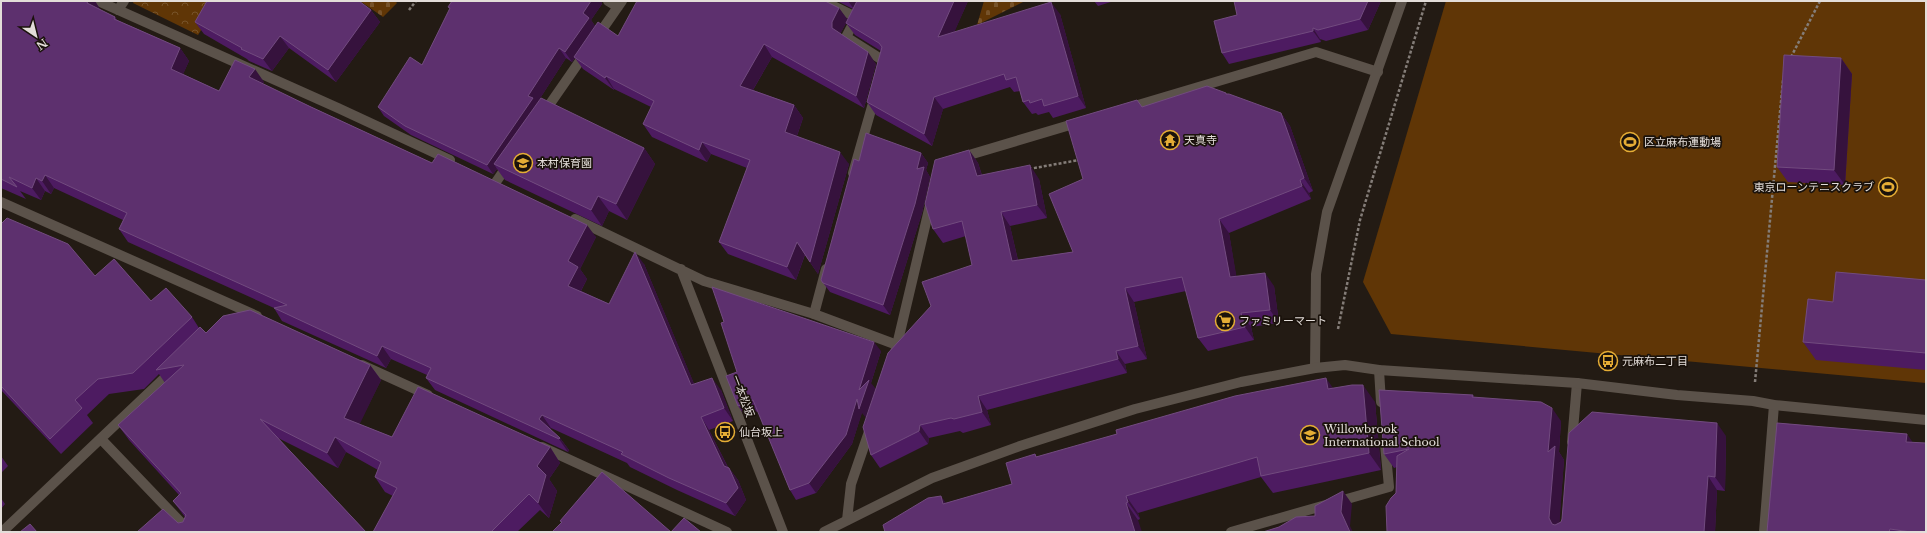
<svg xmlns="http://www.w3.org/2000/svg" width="1927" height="533" font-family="'Libre Baskerville','Noto Sans JP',serif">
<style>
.forest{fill:url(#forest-crowns)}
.cemetery{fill:url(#cemetery-stones)}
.pitch{fill:#603606}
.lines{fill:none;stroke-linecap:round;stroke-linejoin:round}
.path{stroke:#847d78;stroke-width:2.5;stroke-dasharray:3 2;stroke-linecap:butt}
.lane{stroke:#5b524a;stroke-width:10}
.street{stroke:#5b524a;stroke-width:10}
.secondary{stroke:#5b524a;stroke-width:10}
.wall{fill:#4d1b61}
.shaded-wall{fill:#36123d}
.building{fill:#5d306e;stroke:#724b7f}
.labels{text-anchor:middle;stroke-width:3.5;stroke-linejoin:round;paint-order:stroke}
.poi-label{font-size:11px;fill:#e3ddd9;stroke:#1a120b;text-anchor:start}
.street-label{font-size:11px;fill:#e3ddd9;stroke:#1a120b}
</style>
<defs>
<pattern id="forest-crowns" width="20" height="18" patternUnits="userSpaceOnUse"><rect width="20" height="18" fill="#603606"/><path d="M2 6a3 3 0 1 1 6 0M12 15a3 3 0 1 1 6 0" fill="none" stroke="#77532a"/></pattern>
<pattern id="cemetery-stones" width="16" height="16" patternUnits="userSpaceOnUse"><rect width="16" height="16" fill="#603606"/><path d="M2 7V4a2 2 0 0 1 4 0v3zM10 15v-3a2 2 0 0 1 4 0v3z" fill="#77532a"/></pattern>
</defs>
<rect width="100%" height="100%" fill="#231b14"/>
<path class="forest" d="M134,1H219L198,35L133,3Z"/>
<path class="cemetery" d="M360,1H395L397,3L383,17Z
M984,1H1025L977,25Z"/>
<path class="pitch" d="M1446,1H1926V383L1391,334L1363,282Z"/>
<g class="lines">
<path class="path" d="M409,10L416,1
M1791,57L1820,1
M1029,169L1079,160
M1338,329L1360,220L1426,1
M1755,382L1783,80"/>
<path class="lane" d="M608,1L618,7
M823,1L856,17
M865,1L846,37L884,61L883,67
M597,37L622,1
M1128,108L1316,52L1378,72
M543,114L586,52
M959,158L1080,122
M853,173L875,96
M496,182L509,163
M814,314L826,269
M897,345L931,201
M1764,532L1774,405"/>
<path class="street" d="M98,1L338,108L450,160
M118,10L124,1
M1,202L257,316
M575,219L704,281L814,314L897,345L894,356
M681,269L783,532
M362,365L428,395
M1315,368L1316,274L1327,212L1402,1
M1379,370L1381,402
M101,439L190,532
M1572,442L1577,383
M542,447L727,532
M847,520L851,484L871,426
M2,532L172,371
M1231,532L1389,487L1385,444"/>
<path class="secondary" d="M824,532L932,478L1020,446L1135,409L1241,382L1315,368L1345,365L1379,370L1577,383L1677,395L1753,401L1774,405L1926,420"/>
</g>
<path class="wall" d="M1,1H95L100,10L115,17L117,20L180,48L189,61L183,74L219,91L264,82L262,84L432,163L596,237L580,269L587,279L581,291L609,304L644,264L694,384L721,390L733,421L709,430L728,467L729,468L738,480L746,500L735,516L677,490L630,467L627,463L551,428L550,429L560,438L569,450L568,452L435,390L426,378L427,375L391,359L386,368L282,321L274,308L128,242L119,229L123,220L54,188L51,194L45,191L41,200L20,191L26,199L1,188Z
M837,1H968L954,32L1060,14L1086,108L1053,118L1049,112L1038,115L1036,113L1032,114L1023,102L1020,91L1014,92L1010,87L943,109L932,146L876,115L867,102L881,51L855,35L846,23L840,34L876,64L864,108L772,57L753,90L794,105L803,118L797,136L849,164L818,274L805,255L796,280L728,254L719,242L747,168L711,154L707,162L652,137L643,124L651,107L614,89V90L583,69L575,58L572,62L566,58L537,103L644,148L655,164L627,220L609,211L602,226L505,180L497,169L493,174L411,135L384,116L378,107L422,65L450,9L448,7L602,4L591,20L595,26L618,36L839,8L847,20L853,9Z
M1094,1H1114L1098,6Z
M1381,1L1368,30L1326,41L1320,39L1321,42L1229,64L1222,53Z
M371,10L380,22L336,82L289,48L272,71L249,61L247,59L204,34L195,22Z
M1841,58L1852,74L1845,185L1788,182L1777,167Z
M1227,94L1281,113L1290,126L1313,191L1309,193L1311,199L1229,233L1236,276L1274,286L1279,323L1251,327L1254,340L1208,351L1198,338L1186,291L1134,302L1147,359L1125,364L1127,373L987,410L991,425L963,433L960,431L929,438L928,444L880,468L871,455L972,265L966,236L943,243L933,229L969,150L978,163L982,175L1039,179L1047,218L1010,226L1018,260L1073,252L1083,179L1142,107Z
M921,153L928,163L926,170L930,177L922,213L890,315L830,292L821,280L859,161Z
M1,224L95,276L151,301L192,317L199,328L206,333L370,365L381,380L359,424L392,437L550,447L560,463L549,479L557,491L549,518L540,510L517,532H373L393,496L385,492L375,477L378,470L346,452L338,468L278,438L366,532L178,523L183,522L185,517L173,501L179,495L129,440L118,425L165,383L159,374L144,389L109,394L87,415L93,423L61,454L1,390Z
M1926,280V370L1816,360L1803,342L1833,302Z
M881,351L852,444L816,493L796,500L790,490L758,411L745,416L738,406Z
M1333,388L1375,402L1381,470L1273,493L1261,477L1138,513L1140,519L1138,520L946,503L1012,484L1035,454L1037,457Z
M1473,395L1474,397L1561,421L1559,452L1564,460L1559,523L1726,436L1725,491L1717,490L1715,532H1387L1396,493L1397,467L1394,468L1384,454Z
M1913,442L1926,532H1767Z
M1,456L8,466L1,473Z
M1,498L5,504L1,509Z"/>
<path class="shaded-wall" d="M88,1H95L100,9L96,15L87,3Z
M591,1H602V4L591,20L596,27L572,62L565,52L583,13Z
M848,1H858L854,9Z
M954,1H968L947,49L938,37Z
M1368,1H1381L1368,30L1360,19Z
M1051,2L1060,14L1086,108L1078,96Z
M839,8L848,20L840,34L832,28V22Z
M371,10L380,22L336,82L328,70Z
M1313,28L1320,39L1321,42L1313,31Z
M280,36L289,48L272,71L263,59Z
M764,44L772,57L748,98L740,86Z
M180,48L189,61L180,81L171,69Z
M559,48L566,58L537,103L540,108L494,164L497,169L493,174L487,165L528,96Z
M868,52L876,64L864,108L856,96Z
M1841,58L1852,74L1845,185L1834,170Z
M255,69L264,82L258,90L249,77Z
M606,76L614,89V90L605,78Z
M934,97L943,109L932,146L924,134Z
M794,105L803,118L794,144L785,132Z
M1281,113L1290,126L1313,191L1304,178Z
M702,142L711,154L707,162L699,150Z
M644,148L655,164L627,220L616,204Z
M969,150L978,163L986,189L977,176Z
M840,152L849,164L818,274L810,262Z
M921,153L928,163L926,170L930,177L922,213L890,315L883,305Z
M1030,165L1039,179L1047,218L1037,205Z
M45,175L54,188L51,194L42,181Z
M36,178L45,191L41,200L32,188Z
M1300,180L1309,193L1311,199L1302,186Z
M598,196L609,211L602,226L591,210Z
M1001,212L1010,226L1021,274L1012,261Z
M1219,219L1229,233L1239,291L1230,277Z
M587,225L596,237L580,269L587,279L577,298L568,286V261Z
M797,242L805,254L796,280L787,267Z
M635,252L644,264L700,398L691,385Z
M1265,273L1274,286L1279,323L1270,310Z
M1125,288L1134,302L1147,359L1138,346Z
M1241,313L1251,327L1254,340L1245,327Z
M874,342L881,351L871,383L876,389L866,418L862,413L852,444L816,493L809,483L859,390Z
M382,346L391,359L386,368L377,356Z
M1116,351L1125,364L1127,373L1118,359Z
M370,365L381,380L355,434L344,418Z
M712,378L721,390L733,421L724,408Z
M1326,378L1338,395L1328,389Z
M1363,385L1375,402L1381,470L1369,453Z
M978,396L987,410L991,425L982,412Z
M1552,408L1561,421L1559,452L1564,460L1559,531L1552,524L1549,518L1548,452Z
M542,415L551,428L548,432L539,419Z
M701,417L709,430L733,478L724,466Z
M1717,423L1726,436L1725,491L1715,477Z
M920,425L929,438L928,444L919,431Z
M1907,434L1919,451L1906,442Z
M335,437L346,452L338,468L327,453Z
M560,438L569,450L568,452L559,439Z
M550,447L560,463L549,479L557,491L549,518L538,503L537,466Z
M729,468L738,480L746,500L735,516L726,503Z
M1708,476L1717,490L1715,532H1704Z
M1343,491L1352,504L1350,526L1353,532H1350L1341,512Z
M941,496L953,513L943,504Z
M1126,496L1138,513L1140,519L1128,502Z
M1126,503L1138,520L1142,532H1135Z"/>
<path class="building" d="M1,1H88L87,3L115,17L114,19L180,48L171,69L219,91L235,60L255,69L249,77L311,107L432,163L438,154L587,225L568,261L578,267L568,286L609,304L635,252L691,385L712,378L724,408L701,417L724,466L729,468L738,488L726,503L669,478L621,454L623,452L542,415L539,419L560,438L559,439L426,378L431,368L382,346L377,356L274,308L287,305L119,229L127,213L45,175L42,181L36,178L32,188L9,177L17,187L1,179Z
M207,1H359L371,10L328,70L280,36L263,59L241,49L242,48L195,22Z
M452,1H591L583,13L589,18L565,52L559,48L528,96L533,98L487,165L405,126L378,107L410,57L422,65L450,8L448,7Z
M637,1H825L839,8L832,22V28L868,52L856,96L764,44L740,86L794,105L785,132L840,152L810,262L797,242L787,267L719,242L750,160L702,142L699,150L643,124L654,101L606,76L605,78L574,57L598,22L618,36Z
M857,1H954L938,37L1051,2L1078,96L1044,106L1042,99L1030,103L1029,100L1023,102L1016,77L1006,80L1004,74L934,97L924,134L867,102L882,47L879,43L846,23Z
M1234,1H1368L1360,19L1318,30L1313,28V31L1222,53L1214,21L1237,15Z
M1784,55L1841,58L1834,170L1777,167Z
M1207,86L1226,93V94H1229L1281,113L1304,178L1300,180L1302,186L1219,219L1230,277L1265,273L1270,310L1241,313L1245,327L1198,338L1182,277L1125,288L1138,346L1116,351L1118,359L978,396L982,412L954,419L951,418L920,425L919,431L871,455L863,427L888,353L931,306L922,282L972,265L962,221L933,229L925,204L935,160L969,150L977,176L1030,165L1037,205L1001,212L1012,261L1073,252L1049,194L1083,179L1066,121L1137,100L1142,107Z
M541,98L644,148L616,204L598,196L591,210L494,164Z
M866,133L921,153L917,169L924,167L915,204L883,305L823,283L821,280L854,159L859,161Z
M7,218L68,244L95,276L114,259L151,301L166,288L192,317L133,373L98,379L75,400L82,408L50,439L1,386V224Z
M1836,272L1926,280V353L1803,342L1808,299L1833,302Z
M712,287L874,342L859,390L869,380L859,409L857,399L846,435L809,483L790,490L753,400L738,406L726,376L737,372L721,323L724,322Z
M250,310L370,365L344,418L392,437L418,387L550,447L537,466L546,475L538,503L529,494L491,532H373L397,488L375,477L381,462L335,437L327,453L260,419L366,532H137L163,509L178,523L183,522L186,515L173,501L181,493L118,425L184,365L156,370L200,327L206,333L223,316Z
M1326,378L1328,389L1352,385H1363L1369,453L1261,476L1257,457L1126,496L1128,502L1126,503L1135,532H885L883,525L928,498L941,496L943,504L1012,484L1006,463L1035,454L1036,457L1117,434L1116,430L1235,396Z
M1379,390L1473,395L1472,397L1541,402L1552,408L1548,452L1555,446L1549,518L1552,524L1555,525L1561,522L1562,519L1569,433L1592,412L1717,423L1715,477L1708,476L1704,532H1387L1386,506L1391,498L1396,493L1397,456L1409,449L1384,454Z
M1777,423L1907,434L1906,442L1926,443V532H1911L1890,529L1889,532H1767Z
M602,472L671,532L684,518L701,532H552L562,522L560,521Z
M1343,491L1341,512L1350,532H1263L1279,527L1296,517L1315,516V506Z
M30,524L37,532H20Z"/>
<defs>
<symbol id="temple-ring" viewBox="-11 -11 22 22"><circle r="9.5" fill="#1a120b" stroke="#e5ad35" stroke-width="1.5"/><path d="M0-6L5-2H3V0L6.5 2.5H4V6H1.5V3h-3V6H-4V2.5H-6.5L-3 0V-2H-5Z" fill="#e5ad35"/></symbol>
<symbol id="stadium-ring" viewBox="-11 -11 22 22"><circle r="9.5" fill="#1a120b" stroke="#e5ad35" stroke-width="1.5"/><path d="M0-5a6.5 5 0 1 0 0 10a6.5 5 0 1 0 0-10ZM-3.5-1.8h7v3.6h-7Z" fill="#e5ad35"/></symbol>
<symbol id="school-ring" viewBox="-11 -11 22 22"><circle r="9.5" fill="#1a120b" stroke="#e5ad35" stroke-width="1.5"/><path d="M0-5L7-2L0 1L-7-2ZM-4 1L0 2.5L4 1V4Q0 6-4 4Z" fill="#e5ad35"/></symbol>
<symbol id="supermarket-ring" viewBox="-11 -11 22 22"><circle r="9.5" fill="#1a120b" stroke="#e5ad35" stroke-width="1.5"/><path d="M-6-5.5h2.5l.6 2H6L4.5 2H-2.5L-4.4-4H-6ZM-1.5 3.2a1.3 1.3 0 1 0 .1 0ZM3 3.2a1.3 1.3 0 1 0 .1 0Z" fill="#e5ad35"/></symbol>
<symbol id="bus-ring" viewBox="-11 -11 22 22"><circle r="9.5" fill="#1a120b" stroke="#e5ad35" stroke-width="1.5"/><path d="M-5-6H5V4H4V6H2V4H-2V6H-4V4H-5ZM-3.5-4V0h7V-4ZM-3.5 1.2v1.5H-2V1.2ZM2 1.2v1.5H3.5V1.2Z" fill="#e5ad35"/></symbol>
</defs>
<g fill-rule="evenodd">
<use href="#temple-ring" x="1159" y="129" width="22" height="22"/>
<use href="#stadium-ring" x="1619" y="131" width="22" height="22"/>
<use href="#school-ring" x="512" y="152" width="22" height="22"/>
<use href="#stadium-ring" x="1877" y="176" width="22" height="22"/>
<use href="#supermarket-ring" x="1214" y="310" width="22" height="22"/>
<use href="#bus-ring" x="1597" y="350" width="22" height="22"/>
<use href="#bus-ring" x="714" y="421" width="22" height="22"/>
<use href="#school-ring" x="1299" y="424" width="22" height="22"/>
</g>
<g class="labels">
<g class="poi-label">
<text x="1184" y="144">天真寺</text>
<text x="1644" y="146">区立麻布運動場</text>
<text x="537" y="167">本村保育園</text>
<text x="1874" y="191" text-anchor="end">東京ローンテニスクラブ</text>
<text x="1239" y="325">ファミリーマート</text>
<text x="1622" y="365">元麻布二丁目</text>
<text x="1324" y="433">Willowbrook<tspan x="1324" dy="13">International School</tspan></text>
<text x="739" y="436">仙台坂上</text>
</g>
<g class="street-label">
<text transform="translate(743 396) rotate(69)" y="4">一本松坂</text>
</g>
</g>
<rect width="1927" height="533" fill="none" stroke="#e3ddd9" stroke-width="4"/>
<g transform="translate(36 36) rotate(145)" stroke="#1a120b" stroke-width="3" paint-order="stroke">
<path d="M0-3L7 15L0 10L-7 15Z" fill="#e3ddd9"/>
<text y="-6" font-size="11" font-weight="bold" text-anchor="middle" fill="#e3ddd9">N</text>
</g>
</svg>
